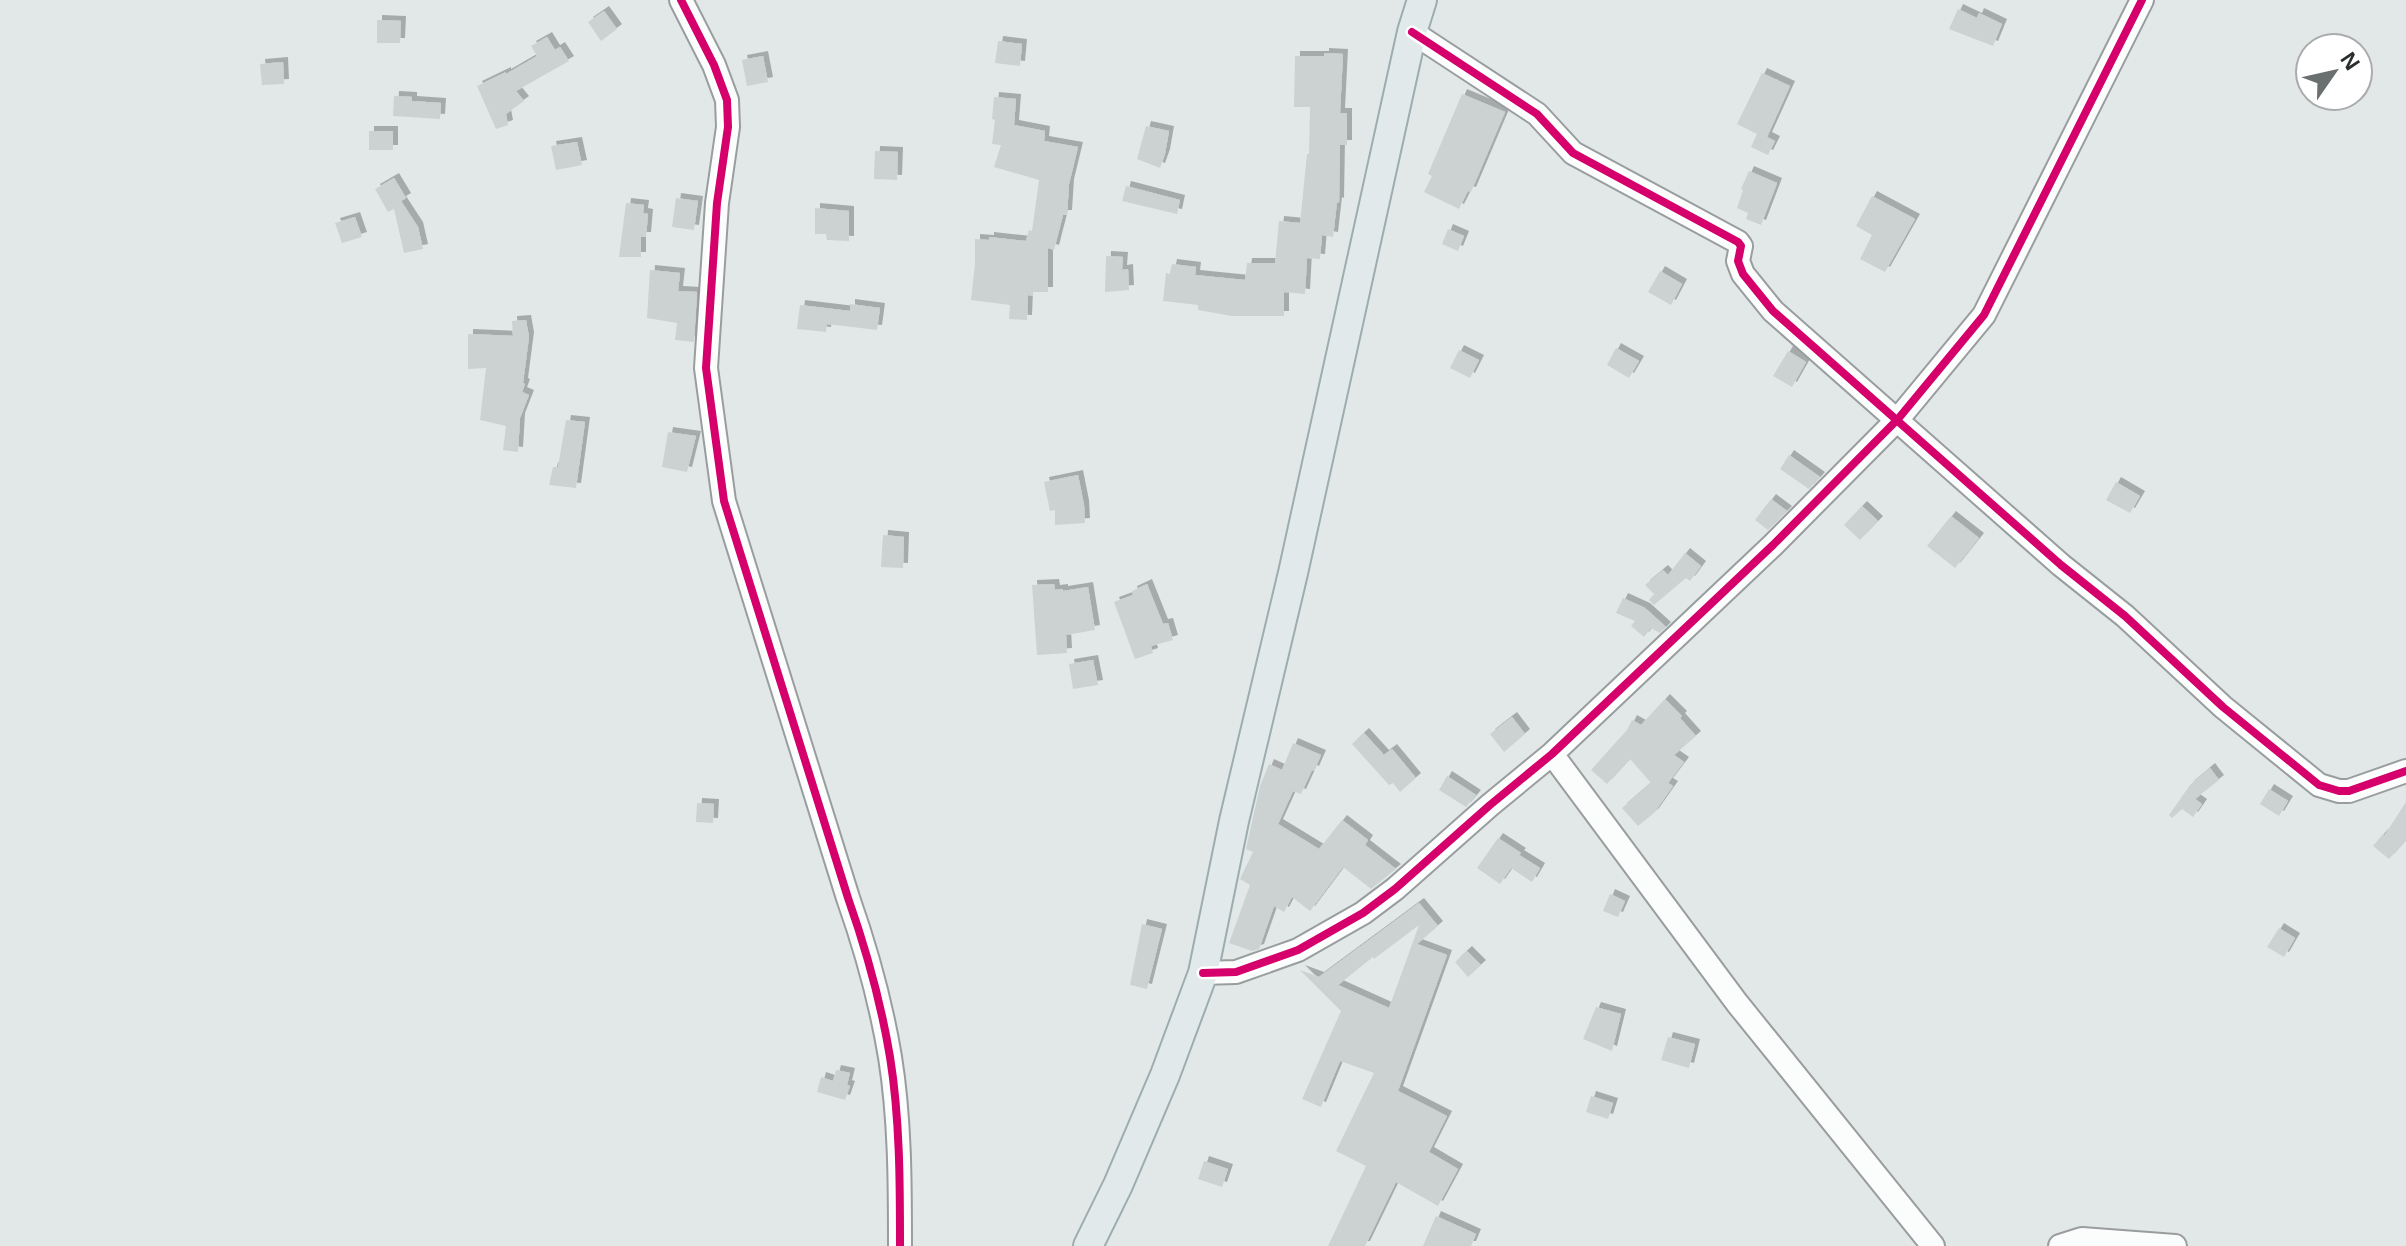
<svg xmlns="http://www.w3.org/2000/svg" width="2406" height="1246" font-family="Arial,sans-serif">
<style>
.building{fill:#ccd1d1;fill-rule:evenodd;filter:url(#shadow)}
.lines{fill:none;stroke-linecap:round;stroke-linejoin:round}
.minor-casing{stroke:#999d9d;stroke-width:26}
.major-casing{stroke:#9dacae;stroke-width:32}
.minor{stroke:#fbfcfc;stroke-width:22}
.major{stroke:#e1e9eb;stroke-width:28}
.cycleway-casing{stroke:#fff;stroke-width:13}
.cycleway{stroke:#d6006c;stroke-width:8}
</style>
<defs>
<filter id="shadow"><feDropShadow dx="5" dy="-5" stdDeviation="0" flood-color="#0004"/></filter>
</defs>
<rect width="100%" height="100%" fill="#e2e8e8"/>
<path class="building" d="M1958,9L1977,18L1979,13L2002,24L1993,46L1949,29Z
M604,11L617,29L601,41L588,22Z
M377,20L401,21L400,43H377Z
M547,37L555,50L560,47L569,61L516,91L524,101L506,114L508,125L496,129L477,86L506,72V74L537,56L531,46Z
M998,41L1022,44L1020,66L995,63Z
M1324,53L1343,54L1340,113H1347V145H1340L1339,203L1337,202L1333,237L1322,235L1320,259L1307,258L1305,294L1284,292V316H1232L1198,310V305L1163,301L1166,273L1170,274L1172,264L1196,267L1195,275L1245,280L1247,263H1275L1279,221L1300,223L1307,154H1309L1310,107H1294L1295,56H1324Z
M763,56L768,82L747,86L742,60Z
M283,62L284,84L262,85L260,64Z
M1762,73L1790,86L1767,137L1775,141L1768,155L1751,147L1757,134L1737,124Z
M1462,94L1505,112L1471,192L1468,191L1459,209L1424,192L1432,176L1428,174Z
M394,96L412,97V101L441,103L440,119L393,116Z
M994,97L1016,99L1014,125L1045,131L1044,141L1078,147L1069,184L1067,215H1063L1054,250L1048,248V292H1033V296L1028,295L1027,320L1009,319L1010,305L971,300L975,264V239L989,240V237L1026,241L1029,230L1032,231L1039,180L994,167L1001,145L992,144L995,120L992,119Z
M1146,126L1169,131L1165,154L1160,168L1137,159Z
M369,131H393V150H369Z
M577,142L582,165L556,170L551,146Z
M875,151L898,152L897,180L874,179Z
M1749,171L1777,183L1761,225L1746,219L1748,213L1737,208L1743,190L1741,189Z
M394,178L406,198L401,201L418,227L423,249L404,253L394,209L388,212L375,189Z
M1126,186L1180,200L1177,214L1122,201Z
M1872,196L1915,219L1885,272L1860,259L1872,235L1856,226Z
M676,198L698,201L694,230L672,227Z
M626,203L644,205L643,213L648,214L646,237H641V257H619Z
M815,208L849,211V241L827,240L826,234H815Z
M355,217L362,237L342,243L335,223Z
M1448,229L1464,236L1458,251L1442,244Z
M1106,256L1123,257L1122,270L1128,269L1129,290L1105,292Z
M650,270L680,273L678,291L697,292L694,342L675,340L677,323L647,318Z
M1660,271L1682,284L1671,305L1648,292Z
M850,304L880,308L877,330L827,324L826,332L797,329L800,305L850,311Z
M526,320L529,337L523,383L525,384L522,392L529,395L520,418L518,452L503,450L506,426L480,420L486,368L468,369V334L513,336L512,321Z
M1616,348L1639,361L1629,378L1607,365Z
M1459,350L1479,360L1470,378L1450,368Z
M1788,351L1806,362L1792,387L1773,376Z
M566,420L585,422L576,488L549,485L553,467H558Z
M668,432L696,436L687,472L662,467Z
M1789,455L1820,477L1809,489L1780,469Z
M1078,475L1084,505L1085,523L1055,525V510L1050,511L1044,482Z
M2116,482L2140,496L2130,513L2106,500Z
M1771,499L1787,511L1768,530L1755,520Z
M1862,506L1878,521L1860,540L1844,525Z
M1951,516L1979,538L1955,568L1927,546Z
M883,535L904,537L903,568L881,567Z
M1685,553L1701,566L1690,581L1686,578L1654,605L1649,600L1654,594L1645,585L1663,570L1668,575Z
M1054,584L1055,590L1063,589V591L1088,587L1095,630L1066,635L1067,653L1037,655L1032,585Z
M1147,584L1163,624L1168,623L1173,640L1151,646L1153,653L1135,659L1114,602L1133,595L1132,591Z
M1623,598L1645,608L1666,627L1660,633L1651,628L1644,637L1631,626L1635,621L1616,613Z
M1093,660L1098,685L1073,689L1069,664Z
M1665,699L1682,716L1680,718L1696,736L1674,755L1684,762L1668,783L1673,786L1654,813L1638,826L1622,808L1651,783L1630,759L1607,784L1591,770L1627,730L1632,720L1641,725Z
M1512,717L1525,734L1504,752L1490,734Z
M1364,733L1384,755L1392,749L1416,778L1400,792L1393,783L1389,785L1352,744Z
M1293,743L1321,755L1314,771L1312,770L1301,794L1293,791L1278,824L1319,849L1342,820L1368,840L1365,845L1396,869L1371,889L1343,867L1310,911L1292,897L1284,912L1274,906L1259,949L1252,951L1229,943L1250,885L1240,879L1253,852L1246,849L1260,786L1269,764L1282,770Z
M2210,768L2219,780L2195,799L2202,804L2193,817L2182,809L2172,818L2169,815L2190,785Z
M1447,776L1476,795L1466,807L1439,790Z
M2269,789L2288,801L2279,816L2260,804Z
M2406,802V840L2389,859L2373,846L2383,834L2384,836Z
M697,803L714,804L713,823L696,822Z
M1498,838L1521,853L1519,855L1540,868L1532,882L1511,868L1500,884L1477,868Z
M1610,894L1625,901L1618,917L1603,911Z
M1419,903L1438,926L1417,944L1447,955L1398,1091L1447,1116L1429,1152L1458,1169L1438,1206L1396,1182L1365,1246H1328L1366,1166L1336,1151L1374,1073L1340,1061L1321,1107L1302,1099L1341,1011L1300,970L1319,977ZM1419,925L1389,1008L1338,985L1373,957L1374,959Z
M1142,924L1162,929L1147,989L1130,985Z
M2279,928L2295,938L2284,957L2267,947Z
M1467,951L1481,965L1468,977L1455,962Z
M1596,1007L1621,1014L1612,1051L1583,1039Z
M1668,1037L1695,1044L1689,1068L1661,1060Z
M836,1070L850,1073L847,1085L850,1086L845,1100L817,1092L821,1077L833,1081Z
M1591,1096L1613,1103L1608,1119L1586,1112Z
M1204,1161L1228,1169L1222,1187L1198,1179Z
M1436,1216L1476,1234L1471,1246H1423Z"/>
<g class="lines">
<defs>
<path id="minor" d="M681,0L714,65L727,100L728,127L717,203L706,368L724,501L848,898C866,949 881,1003 890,1057C900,1119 900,1184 900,1246
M1412,32L1537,114L1573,153L1738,242L1741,246L1738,261L1743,274L1773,311L2061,565L2125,616L2223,707L2319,785L2339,791H2349L2406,771
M1552,754L1737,1003L1933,1246
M1203,973L1236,972L1298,950L1363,913L1395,889L1490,805L1552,754L1773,545L1898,419L1984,315L2142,0
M2060,1246L2082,1239L2175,1246"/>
<path id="major" d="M1088,1246L1118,1185L1165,1075L1203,973L1234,821L1293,573L1412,32L1422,0"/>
</defs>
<use href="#minor" class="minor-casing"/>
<use href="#major" class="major-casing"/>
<use href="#minor" class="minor"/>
<use href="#major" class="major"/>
<defs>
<path id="cycleway" d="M681,0L714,65L727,100L728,127L717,203L706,368L724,501L848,898C866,949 881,1003 890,1057C900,1119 900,1184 900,1246
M1412,32L1537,114L1573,153L1738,242L1741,246L1738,261L1743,274L1773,311L2061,565L2125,616L2223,707L2319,785L2339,791H2349L2406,771
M1203,973L1236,972L1298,950L1363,913L1395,889L1490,805L1552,754L1773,545L1898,419L1984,315L2142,0"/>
</defs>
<use href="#cycleway" class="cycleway-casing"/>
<use href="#cycleway" class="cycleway"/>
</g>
<g transform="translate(2334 72) rotate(56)"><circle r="38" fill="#ffffff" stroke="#aaabac" stroke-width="2"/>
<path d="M0-6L14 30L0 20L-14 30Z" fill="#6a6f70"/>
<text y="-12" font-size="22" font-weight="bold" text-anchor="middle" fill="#2a2e2f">N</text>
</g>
</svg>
